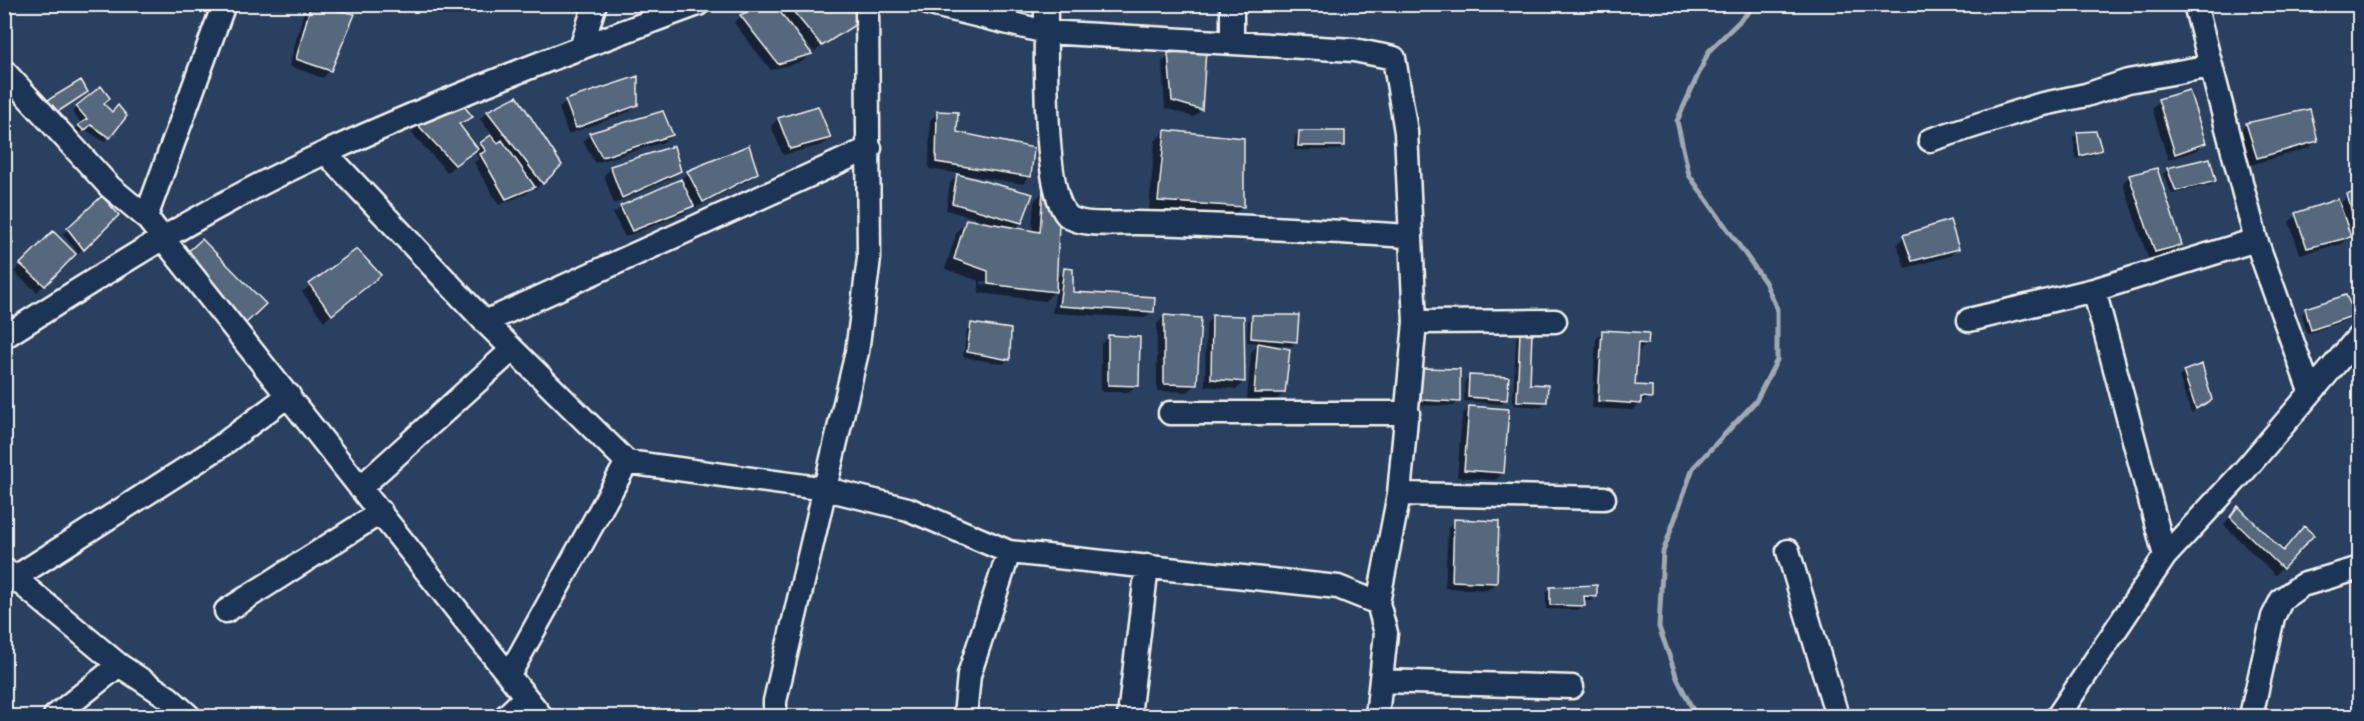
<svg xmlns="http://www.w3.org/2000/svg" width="2364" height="721" font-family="Dekko,sans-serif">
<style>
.shadow{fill:#0007;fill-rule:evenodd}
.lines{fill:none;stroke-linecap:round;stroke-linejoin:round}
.stream{stroke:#a1a8b0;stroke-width:5}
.building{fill:#56677d;stroke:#f4f1e8;stroke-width:1.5}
.minor-casing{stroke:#f4f1e8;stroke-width:27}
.minor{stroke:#1d3557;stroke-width:22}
</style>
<rect width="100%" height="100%" fill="#2a4060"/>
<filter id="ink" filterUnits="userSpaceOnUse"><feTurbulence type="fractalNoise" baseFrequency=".0167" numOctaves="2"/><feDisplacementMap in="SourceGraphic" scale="12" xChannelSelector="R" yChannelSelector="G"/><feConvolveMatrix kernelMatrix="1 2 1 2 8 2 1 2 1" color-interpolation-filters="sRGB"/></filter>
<g filter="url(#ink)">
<path class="shadow" d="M311,4L353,15L330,70L323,78L289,66L304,11Z
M391,4H403L400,8Z
M774,4H850L856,23L814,52L789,23L787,24L810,54L803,61L771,70L734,23L741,16Z
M1169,55L1201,110L1194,117L1165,108L1162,62Z
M100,88L102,104L111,114L125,116L104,142L85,129L79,135L74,130L82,124L72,112Z
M516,98L560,164L535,190L533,187L526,194L499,205L474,163L479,158L473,151L447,172L411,132L418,125L471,117L459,127L476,149L493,136L480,119L488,112Z
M566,101L636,105L629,112L568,134L559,108Z
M2159,101L2204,143L2197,150L2168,160L2152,108Z
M817,108L830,138L822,145L783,155L771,126L778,119Z
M938,113L956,133L1030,176L1023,184L929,169L930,120Z
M2247,124L2316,141L2309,148L2250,165L2239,131Z
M1165,131L1243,206L1233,216L1149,210L1155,141Z
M1300,132L1344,145L1339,150H1294L1295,137Z
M2077,133L2100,150L2095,154L2076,159L2073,138Z
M590,134L672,135L664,142L595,163L583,141Z
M748,147L757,173L749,180L695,208L693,205L685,213L625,237L613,214L621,207L680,180L688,173Z
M611,168L679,171L672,178L614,204L604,175Z
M2168,169L2214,180L2210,185L2172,194L2163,174Z
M957,176L1021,222L1015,229L1032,232L1034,201L1043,192L1057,224L1055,279L1065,269L1071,294L1152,311L1145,318L1052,313L1056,290L1045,301L979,293V281L945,269L957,231L967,221L988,224L989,222L946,210L950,183ZM981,281L1047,289V292L981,284Z
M2130,176L2180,244L2173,252L2148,258L2123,183Z
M2360,193V270L2349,236L2342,244L2300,254L2289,222L2296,215L2339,205L2348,196Z
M102,198L117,215L78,253L63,234Z
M53,233L74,254L37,292L14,272Z
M1904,237L1957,248L1950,256L1905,268L1897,244Z
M357,251L372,282L324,321L302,292Z
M2306,309L2353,315L2349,319L2307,334L2302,314Z
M1164,316L1196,384L1188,392L1157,391V324Z
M1213,316L1244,381L1237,389L1205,386L1206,324Z
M1253,317L1296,341L1291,346L1267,344L1284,393L1276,400H1247L1251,352L1260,343L1247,342L1248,321Z
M972,325L1010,330L1008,360L1004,364L963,357L967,329Z
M1603,331L1647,343L1639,351L1636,350L1634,387L1650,397L1632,410L1592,408L1596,339Z
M1520,333L1528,385L1546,402L1541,407L1513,405L1516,338Z
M1109,337L1137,385L1130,392H1101V344Z
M2184,373L2210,400L2191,413L2179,377Z
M1417,375L1458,401L1454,406L1417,405Z
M1470,376L1506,399L1501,404L1464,401L1465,381Z
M1469,408L1503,473L1495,480L1457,477L1462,415Z
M2231,515L2282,552V568L2275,575L2224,525Z
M1455,520L1496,583L1488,590L1445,588L1448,528Z
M1551,588L1595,596L1591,601H1583V605L1579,610L1546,609V593Z"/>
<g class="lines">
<path class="stream" d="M1696,716L1677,678L1659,627L1663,552L1693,468L1756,401L1777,360V309L1765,282L1689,175L1677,121L1709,51L1757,4"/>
</g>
<path class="building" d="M311,4L355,14L331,71L296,59Z
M765,4H774L812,54L778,64L740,15Z
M787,4H851L858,23L822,46Z
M1206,50L1202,110L1172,101L1168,53Z
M638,76V105L576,128L565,100Z
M81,80L88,92L56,113L43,103Z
M101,86L110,98L104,104L112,112L118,105L127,116L110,138L91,125L84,131L78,125L87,119L76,106Z
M2189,90L2206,143L2175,154L2158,99Z
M517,96L562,165L543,184L487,111Z
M463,105L473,117L459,124L478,149L455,165L417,124Z
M818,106L831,138L790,149L778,118Z
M2310,109L2318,141L2257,158L2246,123Z
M663,111L673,135L602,157L589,133Z
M937,111L958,112L957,132L1034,148L1031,177L936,162Z
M1165,130L1244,138V207L1158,201Z
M1299,131H1345V146H1298Z
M2096,131L2102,150L2080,156L2077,132Z
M491,135L498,143L502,140L535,187L506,199L480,154L486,151L480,143Z
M749,145L758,173L703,202L687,171Z
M674,146L681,171L622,198L610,166Z
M2210,158L2216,181L2176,191L2167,168Z
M2157,168L2182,245L2155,252L2129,175Z
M957,174L1033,194L1022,223L952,203Z
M681,179L694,206L632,231L620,206Z
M1043,190L1059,224L1056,292L988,284V271L954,259L966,219L1040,232Z
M2360,192V243L2347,194Z
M102,196L119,215L84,250L67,228Z
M2338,199L2351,237L2307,248L2295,213Z
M1950,220L1959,249L1912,261L1903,235Z
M53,231L76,254L45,286L20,264Z
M4,235L13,243L4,254Z
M202,239L266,304L245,324L183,256Z
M357,249L381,275L332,315L309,284Z
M1064,268L1073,269V292L1155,297L1154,312L1059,306Z
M2346,295L2355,315L2311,330L2305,308Z
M1164,315L1201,318L1197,385L1164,384Z
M1212,315L1244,316L1245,382L1211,379Z
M1252,315H1299L1297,342L1251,338Z
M971,323L1011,329L1010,360L967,352Z
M1602,330L1649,333L1648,344L1638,343L1635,385L1652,386V398L1641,397V404L1598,401Z
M1520,331L1532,332L1530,384L1548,385L1547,402L1517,401Z
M1108,335L1140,337L1139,386L1108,385Z
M1258,343L1290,349L1285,393H1254Z
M2202,364L2212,400L2196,409L2183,371Z
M1421,368L1460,369V402L1421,400Z
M1469,375L1509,377L1507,400L1468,397Z
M1469,406L1509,409L1504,473L1464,470Z
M2238,506L2283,551L2304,526L2314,535L2283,569L2230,517Z
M1454,519L1499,521L1497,583L1452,581Z
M1597,585V597L1584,596L1585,606L1550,605V587Z
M2170,710L2186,716H2168Z"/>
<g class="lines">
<defs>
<path id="minor" d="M224,4L146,217L541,716
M930,4L1046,32L1354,50L1394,58L1406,132L1415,322L1399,494L1378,603L1386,633L1377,716
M1046,4C1046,42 1042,193 1068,216C1081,227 1119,223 1135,223C1227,224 1318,231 1409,236
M1232,4V41
M2195,4L2256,240L2310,391
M581,48L595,4
M4,71L110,187L146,217
M1930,140L2039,105L2086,95L2128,81L2211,66
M326,153L485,322L870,148
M2094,290L2165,556
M1969,320L2094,290L2256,240
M485,322L627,462L826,489L908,509L1009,552L1338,587L1378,603
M1415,322L1555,321
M4,337C109,270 214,203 327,152C448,97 573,50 698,4
M1170,413H1408
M360,488L512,350
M1399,494L1604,498
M1788,551L1837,716
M5,570L119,665L169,698L189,716
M14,578L218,448L289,395
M226,611L381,512
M509,675L627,462
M1382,681L1572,687
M55,716L119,665
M506,716L526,697
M775,716V701L857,352L869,258L867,4
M965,716L969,675L1009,552
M1129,716L1147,566
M2058,716L2165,556L2244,471L2360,335
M2251,716L2273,617L2282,599L2302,585L2360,568"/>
</defs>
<use href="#minor" class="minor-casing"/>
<use href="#minor" class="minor"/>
</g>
</g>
<rect width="2364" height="721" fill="none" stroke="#1d3557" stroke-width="24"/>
<rect x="12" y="12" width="2340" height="697" fill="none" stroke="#f4f1e8" stroke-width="2" filter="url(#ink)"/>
</svg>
